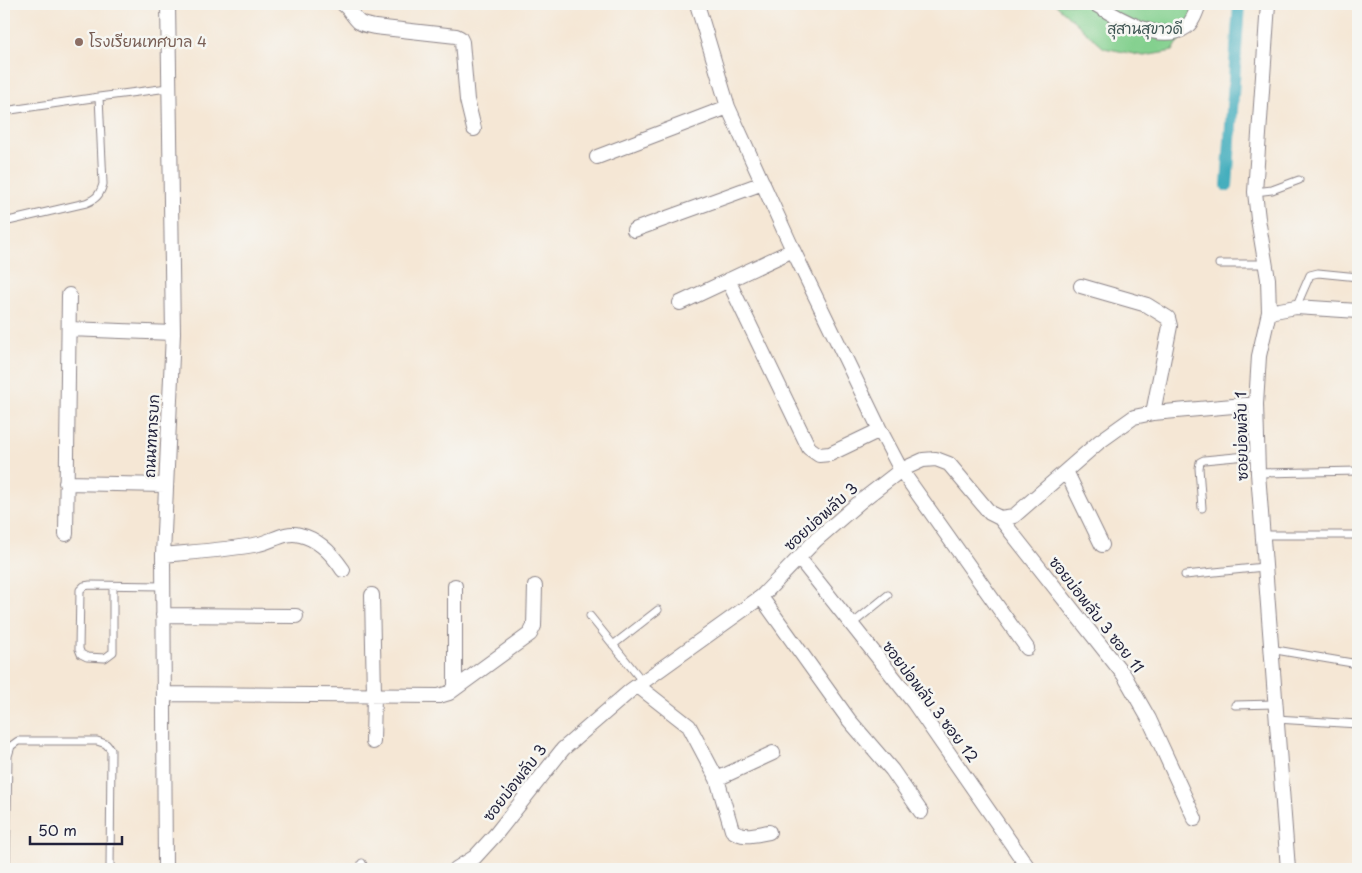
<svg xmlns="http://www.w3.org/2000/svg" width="1362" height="873" font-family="'Playpen Sans','Playpen Sans Thai',sans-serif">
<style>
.green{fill:#83d08e;stroke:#527964}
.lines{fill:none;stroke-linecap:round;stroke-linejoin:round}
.canal{stroke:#3dabbb;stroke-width:12}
.service-casing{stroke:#8c8488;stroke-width:9}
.minor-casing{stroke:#8c8488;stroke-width:16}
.service{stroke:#fff;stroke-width:7}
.minor{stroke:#fff;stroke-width:14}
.education-dot{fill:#8d6e63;stroke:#f6f6f2;stroke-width:2}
.labels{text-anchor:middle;stroke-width:5;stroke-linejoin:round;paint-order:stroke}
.park-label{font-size:15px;fill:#3f5654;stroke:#f6f6f2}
.education-label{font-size:15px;fill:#785e54;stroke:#f6f6f2;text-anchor:start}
.street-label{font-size:15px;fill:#22223b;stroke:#f6f6f2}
</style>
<rect width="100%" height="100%" fill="#f6f6f2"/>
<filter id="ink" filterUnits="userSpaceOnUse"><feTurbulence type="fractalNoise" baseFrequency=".02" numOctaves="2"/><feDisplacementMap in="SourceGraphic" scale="10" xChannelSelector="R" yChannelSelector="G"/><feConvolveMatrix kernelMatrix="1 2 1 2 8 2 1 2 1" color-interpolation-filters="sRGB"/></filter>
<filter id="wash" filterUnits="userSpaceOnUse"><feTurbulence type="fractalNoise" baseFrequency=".0096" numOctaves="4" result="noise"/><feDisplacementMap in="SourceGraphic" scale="20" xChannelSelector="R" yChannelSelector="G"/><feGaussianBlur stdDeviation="1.12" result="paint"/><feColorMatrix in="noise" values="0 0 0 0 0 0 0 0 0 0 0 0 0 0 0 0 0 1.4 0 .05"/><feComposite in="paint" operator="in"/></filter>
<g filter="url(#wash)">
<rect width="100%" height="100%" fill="#f5e7d5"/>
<path class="green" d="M1055,4H1199L1173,51L1144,56L1104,48Z"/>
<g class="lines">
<path class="canal" d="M1227,186L1239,4"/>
</g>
</g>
<g filter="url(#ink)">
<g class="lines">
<defs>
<path id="service" d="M4,111L99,97L168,88
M1255,192L1272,190L1299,180
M4,222L86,203C96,199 100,195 103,184L99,97
M1219,264H1266
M1296,307L1310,275L1318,273L1358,277
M1258,473L1358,471
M1202,508L1199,468L1200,462L1204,460L1257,455
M1262,535H1358
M1185,575L1264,567
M113,586V652L105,658L87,657L81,654L79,649L80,590L84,586L90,585L163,586
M590,616L643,682
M851,625L888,595
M613,645L658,610
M1270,649L1358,664
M1235,705L1274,704
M1276,719L1358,724
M362,863L365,869
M6,869L8,756L11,746L18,741H97L106,744L111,750L110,869"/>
<path id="minor" d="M343,4C350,9 353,17 359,22C363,25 370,26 375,27L456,36L460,38L462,42L467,100L474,129
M697,4L728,107L793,250L880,430L901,470L1027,648
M1095,4C1116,17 1161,45 1186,27C1193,22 1196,12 1199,4
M1268,4L1255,192L1258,219L1268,279L1269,312L1259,356L1256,404L1258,473L1288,869
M597,157L728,107
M634,230L763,183
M728,280L809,448L819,455L830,454L880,430
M1081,286L1147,305L1168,318L1170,326L1153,413
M680,303L793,250
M1269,312L1296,307L1358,311
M69,329L173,333
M1066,471L1102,545
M66,483L165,485
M1000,518L1124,675L1149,719L1195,819
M66,534L69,295
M163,555C195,552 227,550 259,544C273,541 285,531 300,535C319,539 333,555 343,570
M799,558L914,703L1029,869
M455,586V688
M372,595L374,694L373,742
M761,597L849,720L892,770L921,812
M163,615L296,616
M638,686L689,726L717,779L732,830C743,839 756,834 769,832
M164,694L439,696L449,693L530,634L534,626L535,586
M717,779L773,753
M165,869L163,555L173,333L168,4
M456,869L475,857L496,834L563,749L630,691L761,597L816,540L861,501L901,470L923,460L936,459L949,464L990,513L1000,518L1014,516L1099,442L1134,417L1153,413L1256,404"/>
</defs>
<use href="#service" class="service-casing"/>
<use href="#minor" class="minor-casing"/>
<use href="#service" class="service"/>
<use href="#minor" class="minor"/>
</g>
</g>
<circle class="education-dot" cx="79" cy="42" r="5"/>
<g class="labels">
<g class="park-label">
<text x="1145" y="34">สุสานสุขาวดี</text>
</g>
<g class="education-label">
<text x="89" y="47">โรงเรียนเทศบาล 4</text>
</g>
<g class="street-label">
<text transform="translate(152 436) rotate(-87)" y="5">ถนนทหารบก</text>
<text transform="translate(1242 436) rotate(-91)" y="5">ซอยบ่อพลับ 1</text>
<text transform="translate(821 517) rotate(-42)" y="5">ซอยบ่อพลับ 3</text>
<text transform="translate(1096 615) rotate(52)" y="5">ซอยบ่อพลับ 3 ซอย 11</text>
<text transform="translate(930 702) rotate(53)" y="5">ซอยบ่อพลับ 3 ซอย 12</text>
<text transform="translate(515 783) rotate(-52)" y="5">ซอยบ่อพลับ 3</text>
</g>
</g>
<rect width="1362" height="873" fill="none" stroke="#f6f6f2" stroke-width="20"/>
<path d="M30 836v8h92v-8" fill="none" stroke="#22223b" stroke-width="2.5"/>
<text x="38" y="836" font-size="15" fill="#22223b" stroke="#f6f6f2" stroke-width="4" paint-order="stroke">50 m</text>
</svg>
